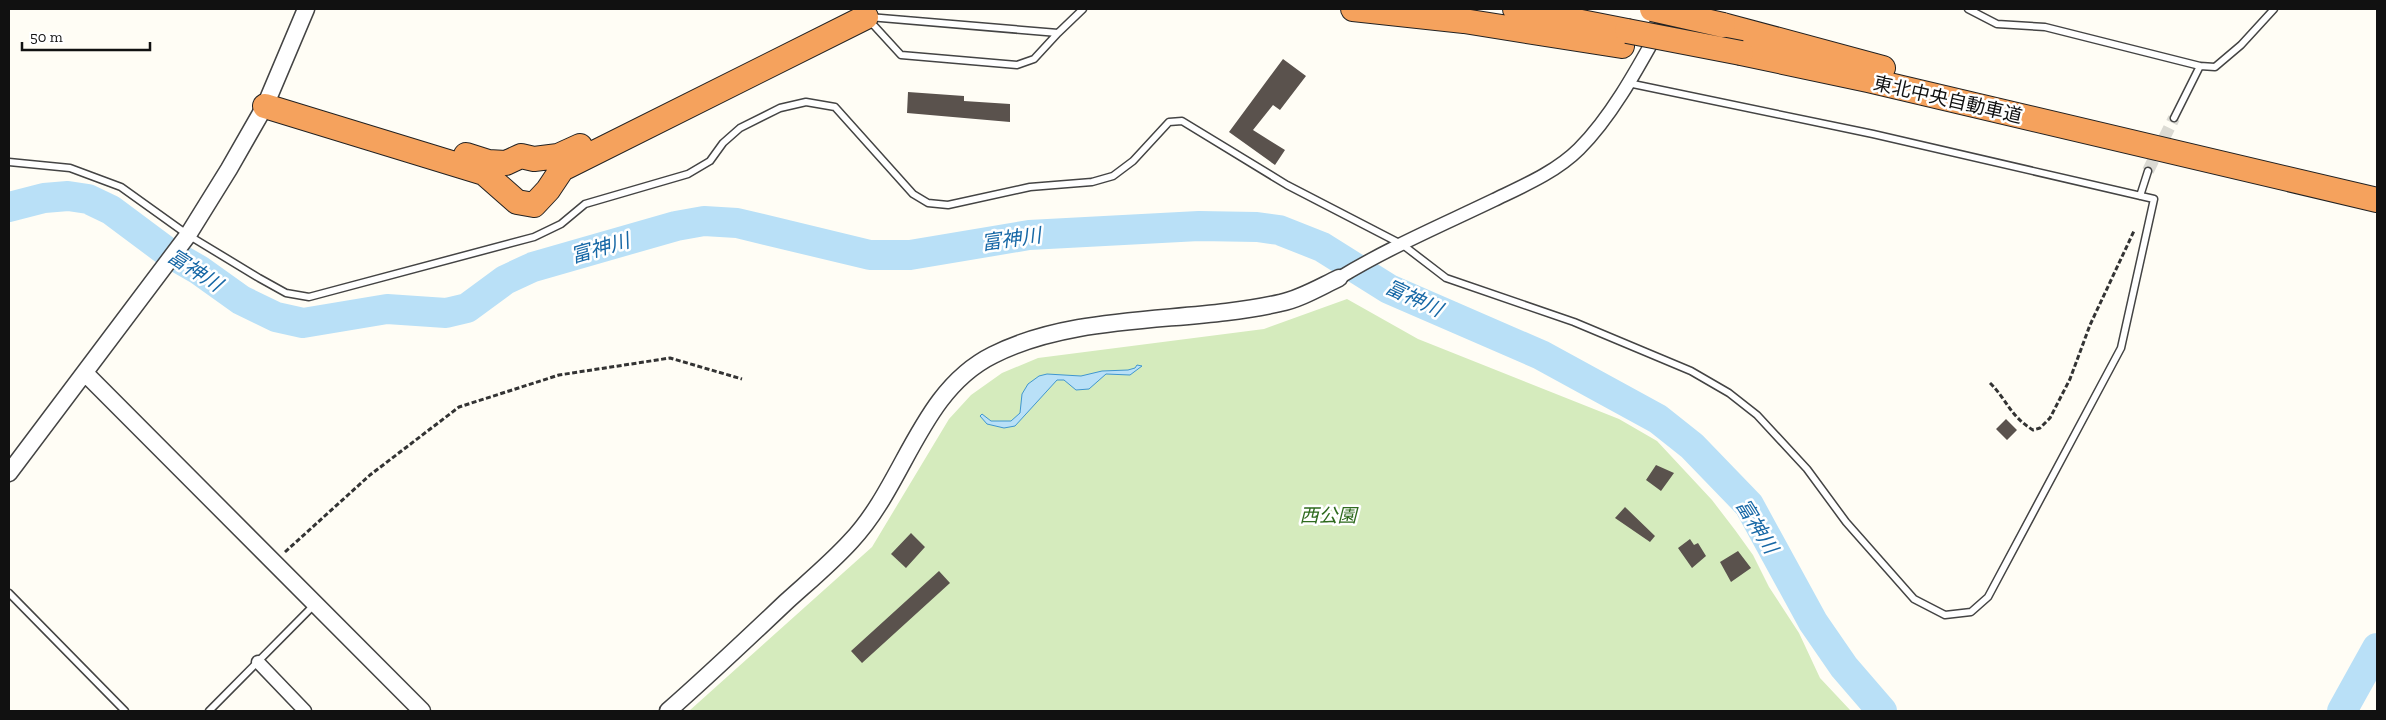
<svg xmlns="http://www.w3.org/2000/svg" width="2386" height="720" font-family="'Zilla Slab','Noto Sans JP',serif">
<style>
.green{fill:#d5ebbd}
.water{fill:#b9e0f7;stroke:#3f96cf}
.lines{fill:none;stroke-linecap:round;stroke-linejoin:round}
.river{stroke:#b9e0f7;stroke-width:30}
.building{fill:#5a524d}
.minor-tunnel{stroke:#dbdad3;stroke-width:12;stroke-dasharray:12 6;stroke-linecap:butt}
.service-casing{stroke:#444;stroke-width:9}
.minor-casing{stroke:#444;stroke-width:15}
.tertiary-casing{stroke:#444;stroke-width:19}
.motorway-casing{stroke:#222;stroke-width:26}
.path{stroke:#333;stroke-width:3;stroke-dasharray:5 2.5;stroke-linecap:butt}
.service{stroke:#fff;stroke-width:6}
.minor{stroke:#fff;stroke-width:12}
.tertiary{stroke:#fff;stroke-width:16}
.motorway{stroke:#f5a25d;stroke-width:24}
.motorway-bridge-casing{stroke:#222;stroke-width:26;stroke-linecap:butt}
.motorway-bridge{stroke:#f5a25d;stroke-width:24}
.labels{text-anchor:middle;stroke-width:5;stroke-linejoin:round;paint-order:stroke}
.street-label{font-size:19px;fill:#111;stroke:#fff}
.park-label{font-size:19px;font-style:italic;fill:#2f6b1f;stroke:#fff}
.water-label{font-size:20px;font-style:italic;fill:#1768a6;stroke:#fff}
</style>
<rect width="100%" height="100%" fill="#fffdf5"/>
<path class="green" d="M1347,299L1418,339L1619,419L1657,441L1712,500L1735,530L1753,555L1769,587L1799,633L1820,678L1851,711H689L872,547L949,419L971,395L1002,373L1038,358L1264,329Z"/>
<path class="water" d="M1137,365L1142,366L1130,375L1106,374L1089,389L1076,390L1064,380H1057L1015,426L1004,428L987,424L980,416L982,414L991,421H1011L1020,413L1022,394L1028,384L1039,376L1047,374L1081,376L1102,371L1128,370L1135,368Z"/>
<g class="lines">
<path class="river" d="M9,207L44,198L68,196L88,199L111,210L166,251L199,270L241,300L276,317L303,323L387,309L446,313L467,308L505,280L533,267L676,226L704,221L737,223L870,255H910L1029,235L1199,226L1257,227L1279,230L1322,247L1389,289L1541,355L1658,419L1692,446L1749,505L1813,622L1844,667L1882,711
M2342,711L2377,648"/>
</g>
<path class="building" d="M1283,59L1306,76L1280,110L1273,105L1253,130L1285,150L1275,165L1229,132Z
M908,92L964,96V101L1010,104V122L907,113Z
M2006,419L2017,430L2007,440L1996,429Z
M1656,465L1674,473L1661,491L1646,480Z
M1625,507L1655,536L1650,542L1615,518Z
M911,533L925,547L906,568L891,554Z
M1690,539L1694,545L1698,543L1706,556L1692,568L1678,548Z
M1738,551L1751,568L1731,582L1720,562Z
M939,571L950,583L862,663L851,651Z"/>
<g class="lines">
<path class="minor-tunnel" d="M2148,171L2174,118"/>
<defs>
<path id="service" d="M1968,9L1997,24L2045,27L2200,66L2215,67L2241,45L2274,9
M869,17L1058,33L1083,9
M868,19L901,55L1017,65L1034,59L1058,33
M2174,118L2200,66
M9,162L70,168L121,187L188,235L259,278L286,293L309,297L534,237L561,224L585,204L688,174L710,161L723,143L740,128L780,108L806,102L835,107L913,194L928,203L948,205L1030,187L1092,182L1113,176L1133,161L1169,122L1182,121L1287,185L1403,245L1446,278L1574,322L1691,371L1729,393L1757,415L1807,469L1846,522L1914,599L1945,615L1971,612L1988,597L2121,348L2154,199L1873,134L1628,83
M2140,196L2148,171
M9,593L125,711
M209,711L315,604"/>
<path id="minor" d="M1339,278C1388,248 1442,225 1494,200C1523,186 1556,172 1579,149C1616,112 1644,56 1670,10
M258,662L305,711"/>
<path id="tertiary" d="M85,373L422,711
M9,473L188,235L229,169L265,106L306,9
M668,711C708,676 747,639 786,602C808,582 831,563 851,541C905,484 920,391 993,355C1078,312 1188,324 1280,303C1300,299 1320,287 1339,278"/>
<path id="motorway" d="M1353,9L1464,21L1622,46
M1515,9L1627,31
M1723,25L1883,68
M1741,53L1868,80L2377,200
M265,106L484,173L517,202L534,205L548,190L562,169L866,17
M466,155L488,162L506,163L521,156L534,159L558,156L580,146"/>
</defs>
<use href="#service" class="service-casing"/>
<use href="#minor" class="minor-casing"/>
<use href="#tertiary" class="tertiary-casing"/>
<use href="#motorway" class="motorway-casing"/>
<path class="path" d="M1990,383C2008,401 2009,415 2033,430L2040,428L2050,418L2070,379L2090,325L2134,231
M285,552L370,475L459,407L559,375L670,358L742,379"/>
<use href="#service" class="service"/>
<use href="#minor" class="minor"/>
<use href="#tertiary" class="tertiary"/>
<use href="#motorway" class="motorway"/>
<defs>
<path id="motorway-bridge" d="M1652,9L1723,25
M1627,31L1741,53"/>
</defs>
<use href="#motorway-bridge" class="motorway-bridge-casing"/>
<use href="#motorway-bridge" class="motorway-bridge"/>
</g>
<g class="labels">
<g class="street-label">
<text transform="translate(1948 99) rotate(13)" y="7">東北中央自動車道</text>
</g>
<g class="park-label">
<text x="1328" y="522">西公園</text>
</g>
<g class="water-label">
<text transform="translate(1011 239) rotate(-8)" y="7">富神川</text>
<text transform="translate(600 248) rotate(-16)" y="7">富神川</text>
<text transform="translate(195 270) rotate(33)" y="7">富神川</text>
<text transform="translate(1414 298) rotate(25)" y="7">富神川</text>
<text transform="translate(1757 526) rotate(58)" y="7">富神川</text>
</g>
</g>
<rect width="2386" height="720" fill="none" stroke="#111111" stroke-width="20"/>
<path d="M22 42v8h128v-8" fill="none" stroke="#111111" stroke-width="2.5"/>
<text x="30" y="42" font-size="15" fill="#111111" stroke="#ffffff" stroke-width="4" paint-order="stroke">50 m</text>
</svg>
